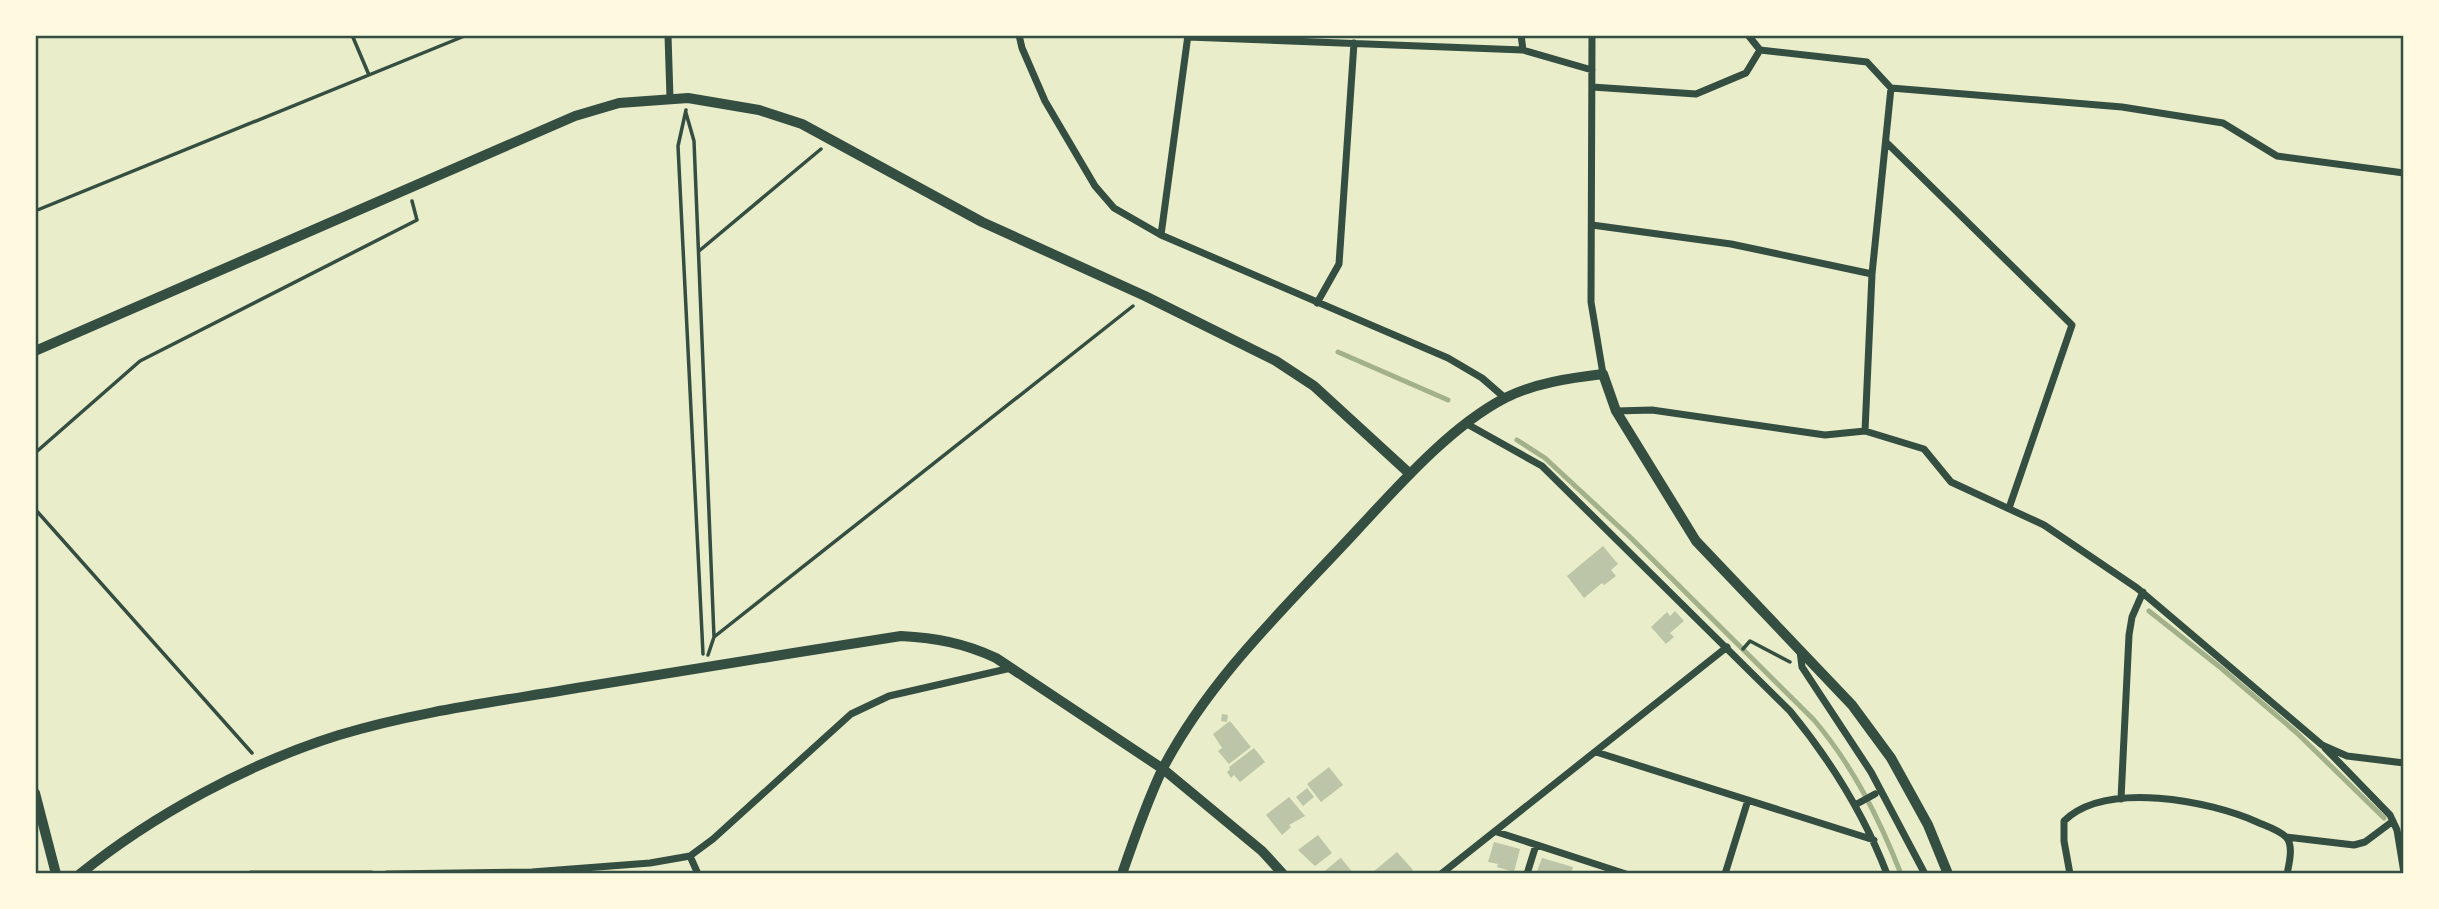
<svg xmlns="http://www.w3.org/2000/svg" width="2439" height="909" font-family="'PT Sans Narrow',sans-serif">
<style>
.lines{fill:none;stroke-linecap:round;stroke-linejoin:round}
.stream{stroke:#a3b18a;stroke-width:5}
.building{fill:#bcc5a7}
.path{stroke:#344e41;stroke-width:3.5}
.minor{stroke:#344e41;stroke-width:7}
.tertiary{stroke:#344e41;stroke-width:10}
.neatline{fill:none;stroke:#344e41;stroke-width:2.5}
</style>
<rect width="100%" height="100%" fill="#e9edc9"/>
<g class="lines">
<path class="stream" d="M1338,352L1448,400
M1517,440L1545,458L1629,536L1814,720C1853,766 1879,818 1901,874
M2149,611L2221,668L2297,733L2384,818"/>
</g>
<path class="building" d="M1603,546L1618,564L1611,570L1616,576L1604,585L1602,583L1584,598L1567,576Z
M1675,611L1684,621L1670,633L1674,637L1666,644L1651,627L1667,612L1670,616Z
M1222,714L1228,715L1227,722L1221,721Z
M1230,721L1251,747L1229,764L1218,751L1222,748L1213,734Z
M1254,748L1265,762L1240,782L1234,775L1231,778L1227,772L1230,769L1229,767Z
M1329,767L1343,785L1321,802L1307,784Z
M1307,788L1314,797L1303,806L1296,797Z
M1289,797L1305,816L1289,825L1291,827L1282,835L1266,815Z
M1318,835L1332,853L1315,866L1298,850Z
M1494,842L1520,849L1514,872L1497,867L1498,864L1488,862Z
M1397,852L1413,870L1408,874H1375L1373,872Z
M1341,858L1354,874H1321L1338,860Z
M1542,858L1573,867L1571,874H1536Z"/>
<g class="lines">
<path class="path" d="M352,35L369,75
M686,110L678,146L703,654
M686,113L694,141L714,637
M35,211L467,35
M699,251L821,149
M35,453L140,361L417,220L412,201
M35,509L252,753
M1743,649L1750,641L1790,662
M708,655L714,637L1133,306"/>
<path class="minor" d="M668,35L670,98
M1019,35L1022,48L1045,101L1095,186L1114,208L1161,235L1448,358L1482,378L1505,398
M1521,35L1523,50
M1592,35L1591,302L1603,374
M1748,35L1760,50L1867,62L1891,88L2122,107L2223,123L2277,156L2404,173
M1188,37L1523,50L1592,70
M1592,87L1696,94L1746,73L1760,50
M1886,142L2072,325L2009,508
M1592,225L1731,244L1872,274
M1161,235L1188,35
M1317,303L1339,264L1354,43
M1616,411L1652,410L1825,435L1865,431L1924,449L1951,482L2044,525L2137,588L2322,745L2347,756L2404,763
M1467,424L1542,466L1790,711C1831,761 1864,814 1887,874
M1865,431L1872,274L1891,88
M1800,651L1802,667L1871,772L1925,874
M2325,748L2390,815L2397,830L2404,873
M1596,752L1874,840
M2121,799L2129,635L2132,617L2143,592
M1855,805L1875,794
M1497,832L1626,874
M2286,837L2354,845L2365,842L2393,821
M690,856L698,874
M251,874H371
M387,874L532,872L650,863L690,856L713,839L851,714L889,696L1011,668
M1441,874L1727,647
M1527,874L1536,845
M1725,874L1748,800
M2070,874L2064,841V821C2106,780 2210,801 2257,822C2266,826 2279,830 2286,837C2294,845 2289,864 2287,874"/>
<path class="tertiary" d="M35,351L575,116L619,103L688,98L759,110L802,124L982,222L1145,296L1276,361L1314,386L1410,474
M35,793L56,874
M80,874C153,815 249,763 339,735C418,711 502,701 583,687C689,669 795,653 901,636C936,638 964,643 996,658L1163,769L1262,851L1283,874
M1122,874C1134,839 1146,804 1162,770C1210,677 1289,604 1359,528C1400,484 1451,426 1505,398C1535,383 1570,378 1603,374L1616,411L1696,541L1852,705L1891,758L1928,825L1948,874"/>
</g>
<rect width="2439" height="909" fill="none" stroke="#fefae0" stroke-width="74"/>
<rect x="37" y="37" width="2365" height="835" class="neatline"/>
</svg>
